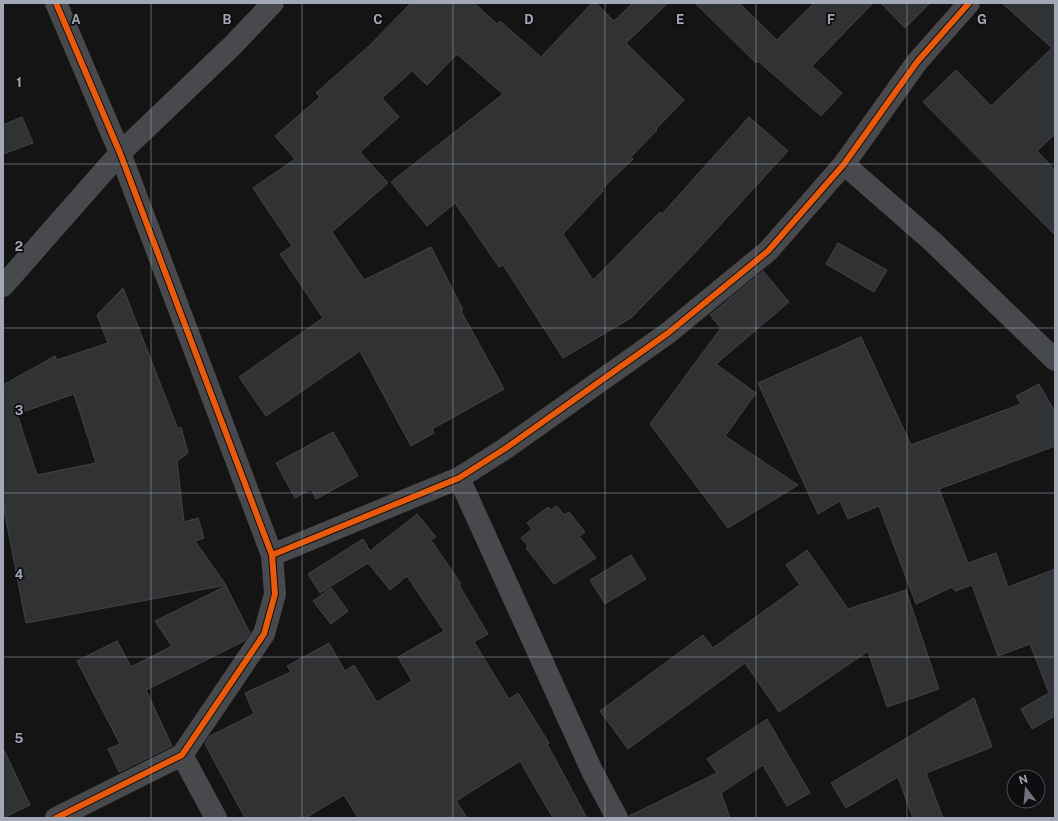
<svg xmlns="http://www.w3.org/2000/svg" width="1058" height="821" font-family="'Public Sans',sans-serif">
<style>
.building{fill:#313234;stroke:#424448;fill-rule:evenodd}
.lines{fill:none;stroke-linecap:round;stroke-linejoin:round}
.street{stroke:#47494d;stroke-width:22}
.cycleway-casing{stroke:#0e0e10;stroke-width:8}
.cycleway{stroke:#e8590c;stroke-width:6}
.grid{fill:none;stroke:#a3a8b7;stroke-width:1;stroke-opacity:0.55}
.grid-label{font-size:13px;text-anchor:middle;font-weight:bold;fill:#a3a8b7;stroke:#0e0e10;stroke-width:3.5;stroke-linejoin:round;paint-order:stroke}
</style>
<rect width="100%" height="100%" fill="#141414"/>
<path class="building" d="M411,3H474L497,24L500,21L541,57L592,3H596L614,21L633,3H668L626,43L684,100L656,129L657,130L631,157L633,159L602,189L603,191L563,234L593,280L660,212L662,214L749,117L788,151L691,257L631,318L563,358L503,265L499,267L455,203L427,226L391,182L503,94L457,54L427,85L412,71L382,98L399,117L360,152L388,183L332,232L364,280L431,247L463,310L461,311L504,389L432,429L434,433L411,446L360,351L266,416L239,377L323,318L280,254L292,246L253,188L295,159L275,136L320,97L316,93L369,46Z
M695,3H739L777,40L814,3H873L812,66L842,93L821,116L758,61L756,63Z
M881,3H930L905,28Z
M1002,3H1055V134L1037,151L1055,170V235L923,102L956,70L991,106L1052,48Z
M22,117L33,143L3,154V125Z
M838,243L887,270L874,292L826,264Z
M763,271L789,302L716,364L756,393L725,436L798,485L728,528L650,424L721,328L710,315Z
M123,288L178,429L181,427L188,453L177,461L184,522L198,518L204,538L195,541L226,585L26,623L3,504V385L55,356L57,360L108,343L97,315ZM74,394L96,463L37,475L17,414Z
M861,337L911,445L1021,404L1016,396L1039,384L1055,412V446L939,489L968,563L996,553L1008,587L1055,569V716L1032,729L1021,709L1049,693L1030,644L998,656L972,585L955,591L952,587L916,604L879,506L848,519L840,501L818,514L758,383Z
M333,432L358,476L316,499L311,489L295,498L276,463Z
M557,506L564,515L569,512L585,532L579,536L596,558L554,584L526,548L528,546L521,538L532,529L527,523L548,507L551,510Z
M417,514L436,537L431,540L461,584L459,585L488,634L474,642L509,699L518,693L549,743L547,744L587,818H553L520,761L456,801L467,818H358L344,795L305,818H245L205,744L210,736L254,714L245,693L291,672L287,666L329,643L345,671L354,665L377,702L412,681L398,657L444,631L407,576L390,590L368,563L320,593L308,574L363,539L370,551Z
M807,550L848,609L906,590L939,689L887,707L868,651L779,712L745,663L628,749L600,711L703,635L713,648L800,585L786,565Z
M631,555L646,579L605,604L590,580Z
M226,586L250,633L244,641L146,690L172,746L119,772L108,749L120,744L77,661L117,641L131,667L172,646L155,621Z
M331,588L348,611L331,624L313,601Z
M974,698L992,747L926,773L943,818H913L898,777L846,808L831,783Z
M767,719L810,793L787,806L763,765L721,793L730,818H629V816L717,773L707,759Z
M3,748L30,805L3,818Z"/>
<g class="lines">
<path class="street" d="M56,3L120,153L272,555L275,594L264,634L182,755L56,818
M844,164L933,242L1055,360
M3,286L120,153L231,47L273,3
M459,478L592,771L617,818
M272,555L459,478L506,448L668,333L768,251L844,164L917,62L969,3
M182,755L216,818"/>
<defs>
<path id="cycleway" d="M56,3L120,153L272,555L275,594L264,634L182,755L56,818
M272,555L459,478L506,448L668,333L768,251L844,164L917,62L969,3"/>
</defs>
<use href="#cycleway" class="cycleway-casing"/>
<use href="#cycleway" class="cycleway"/>
</g>
<path class="grid" d="M151,3V818M302,3V818M453,3V818M605,3V818M756,3V818M907,3V818M3,164H1055M3,328H1055M3,493H1055M3,657H1055"/>
<g class="grid-label">
<text x="76" y="24">A</text>
<text x="227" y="24">B</text>
<text x="378" y="24">C</text>
<text x="529" y="24">D</text>
<text x="680" y="24">E</text>
<text x="831" y="24">F</text>
<text x="982" y="24">G</text>
<text x="19" y="87">1</text>
<text x="19" y="251">2</text>
<text x="19" y="415">3</text>
<text x="19" y="579">4</text>
<text x="19" y="743">5</text>
</g>
<rect width="1058" height="821" fill="none" stroke="#a3a8b7" stroke-width="8"/>
<g transform="translate(1026 789) rotate(344)"><circle r="19" fill="#0e0e10" stroke="#4a4c53"/>
<path d="M0-3L7 15L0 10L-7 15Z" fill="#71747e"/>
<text y="-6" font-size="11" font-weight="bold" text-anchor="middle" fill="#a3a8b7">N</text>
</g>
</svg>
